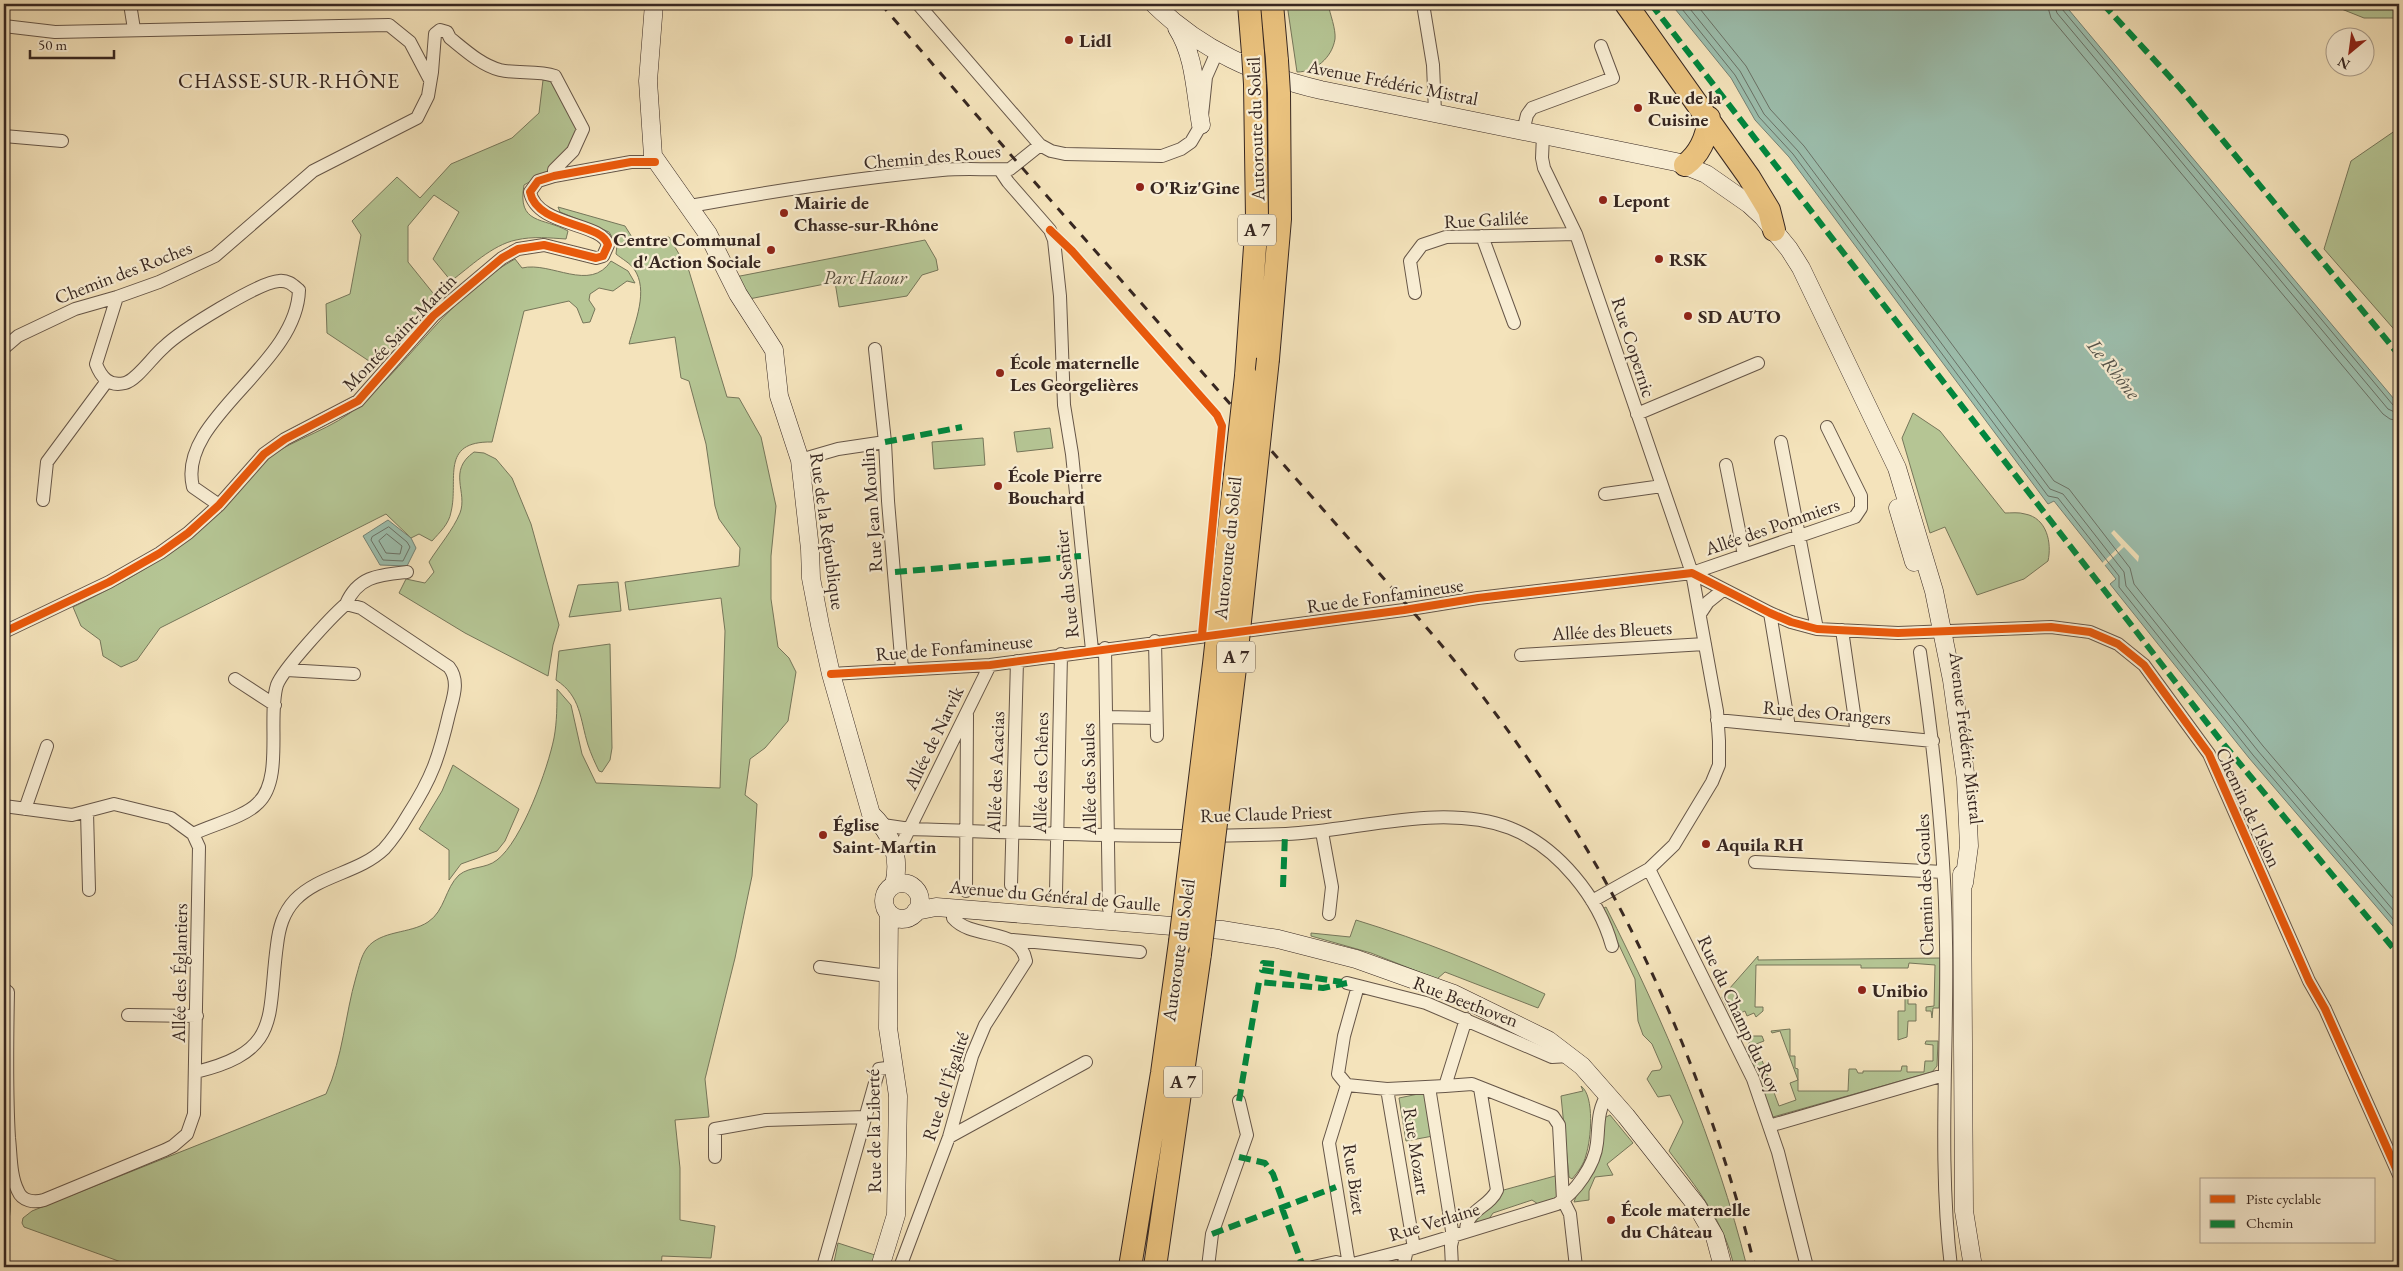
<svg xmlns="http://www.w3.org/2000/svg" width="2403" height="1271" font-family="'EB Garamond',serif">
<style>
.green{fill:#b5c594;stroke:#76765a}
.water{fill:#9cbead;stroke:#748275}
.pier{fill:#f4e3bb}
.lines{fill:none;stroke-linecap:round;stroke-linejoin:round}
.shore{stroke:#6a7267;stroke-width:1}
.street-casing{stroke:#665648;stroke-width:14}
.secondary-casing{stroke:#372721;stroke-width:19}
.highway-casing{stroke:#372721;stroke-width:24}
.street{stroke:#f8edd3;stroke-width:12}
.secondary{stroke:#f8edd3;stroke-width:18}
.highway{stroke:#eac27e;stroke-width:22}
.rail{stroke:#372721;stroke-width:3;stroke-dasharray:9 9;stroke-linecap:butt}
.highway-bridge-casing{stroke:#372721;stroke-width:24;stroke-linecap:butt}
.highway-bridge{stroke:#eac27e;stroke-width:22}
.quiet{stroke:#00873e;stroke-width:6;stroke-dasharray:12 6;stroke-linecap:butt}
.cycleway-casing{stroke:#f8edd3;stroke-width:11}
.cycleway{stroke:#e8590c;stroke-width:8}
.poi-dot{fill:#8f2418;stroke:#f8edd3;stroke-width:2}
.labels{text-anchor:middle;stroke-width:4.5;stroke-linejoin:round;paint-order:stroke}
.shield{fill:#f8edd3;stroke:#716256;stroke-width:1}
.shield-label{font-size:18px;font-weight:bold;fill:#372721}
.poi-label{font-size:19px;font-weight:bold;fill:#372721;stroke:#f8edd3;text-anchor:start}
.street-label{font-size:19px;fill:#372721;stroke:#f8edd3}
.park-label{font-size:19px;font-style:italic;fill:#564e3e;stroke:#f8edd3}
.water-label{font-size:20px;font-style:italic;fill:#55544b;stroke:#f8edd3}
.quarter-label{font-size:21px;letter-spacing:1px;fill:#372721;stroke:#f8edd3}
</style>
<rect width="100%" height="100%" fill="#f4e3bb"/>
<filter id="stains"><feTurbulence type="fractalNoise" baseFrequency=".004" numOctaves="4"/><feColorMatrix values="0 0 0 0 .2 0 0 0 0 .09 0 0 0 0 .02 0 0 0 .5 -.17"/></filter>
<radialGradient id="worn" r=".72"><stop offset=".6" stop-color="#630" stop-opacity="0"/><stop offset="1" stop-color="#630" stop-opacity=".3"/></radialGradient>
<path class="green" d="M1287,4H1328C1330,14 1336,29 1335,39C1332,58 1315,72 1297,72Z
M2329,4H2399V18H2364Z
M543,80L552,82L579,131L569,151L549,171L524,185C517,225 543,217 568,231L566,239C550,238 533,236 516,240C492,245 470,267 451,281L433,259L459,212L434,195L408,226V262L437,298L375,365L327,333L326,304L350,294L361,235L352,221L397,177L420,198L451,164L512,138L539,113Z
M2399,128V335L2324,249L2351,161Z
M558,207L625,226L635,242L669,237L689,271L727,397L739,398L761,437L776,506L771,556V599L778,647L789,658L796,672L788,721L765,748L750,759L745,795L757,804L752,876L735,958L705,1079L709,1117L675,1120L680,1168V1220L715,1226L711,1258L662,1256L661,1267H135L24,1227L22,1223L23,1218L32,1211L326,1094C343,1057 345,1015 356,977C359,967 361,956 367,948C381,930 410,934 428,922C445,911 445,888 459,875C470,866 486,869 497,860C522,841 548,768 554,738C557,722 557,705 557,689L571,705L582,754L596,783L720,788L725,631L721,598L629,610L625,582L739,566L740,548L719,519L715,506L706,444L689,381L681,378L675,337L629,344C635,322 649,290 634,269C630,263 622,259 616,254L617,245L609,232L560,212Z
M925,240L936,259L938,270L922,275L907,296L839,307L835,282L749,299L735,277Z
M515,259L522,268C551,261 590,293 611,261L628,271L635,283L627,281L613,291L599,288L590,294L589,300L595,309L590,322L583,323L577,308L569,301L524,311L492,442C439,441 459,480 451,512C449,524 440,532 432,541L419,534L411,538L386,514L160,628L137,660L121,667L103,656L100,640L81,626L73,607C127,581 172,556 216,516C233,500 250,470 266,459C296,437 333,430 361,404C414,357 452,294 515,259Z
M1913,413L1940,431L2005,513C2011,513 2019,512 2025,514C2047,518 2052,543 2048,561L2024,579L1977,595L1945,527L1930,533L1902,438Z
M1050,428L1053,448L1017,452L1014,432Z
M983,438L985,465L934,469L932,442Z
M474,452L484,453L496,459L512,478L531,524L559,625L553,645L548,676L465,633L399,593L406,579L425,583L434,572L429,562C439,546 453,530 460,513C468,492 447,471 474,452Z
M618,582L621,611L569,617L578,585Z
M610,644L612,748L610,760L602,772L599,771C595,763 591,754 588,745C580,719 581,696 556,680L559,651Z
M453,765L519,809L505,841L497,851L461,864L449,880V850L419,829L442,791Z
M1606,907C1664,1021 1716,1143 1747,1267H1734C1725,1222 1696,1187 1669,1151L1683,1122L1670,1095L1658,1097L1647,1079L1652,1071L1660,1070L1662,1067L1652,1044L1643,1035L1638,1021L1635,979L1602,909Z
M1356,920C1424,941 1481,964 1545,994L1538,1008L1445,972L1437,979L1371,953L1311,936V933L1350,937Z
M1758,956V960L1940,958L1939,1008H1933L1932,1018L1931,1011H1926V1007L1934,1006L1935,965L1909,963L1908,968H1861V965H1756L1755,1007H1763V1011L1756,1017L1754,1013L1747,1016L1745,1011L1732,1017L1722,997Z
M1905,991H1908V1004H1916V1021H1908L1907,1037L1898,1040V1011H1905Z
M1790,1029V1056H1795V1068L1798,1069V1091H1848L1849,1069H1856L1858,1073H1863V1071H1901L1902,1066H1907V1072H1924L1925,1061H1933V1045L1925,1044L1926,1041H1938L1937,1066L1932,1072L1773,1117L1746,1048L1753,1036H1762L1764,1041L1756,1044L1779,1106L1796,1100L1790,1083L1798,1080L1780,1031L1772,1033L1771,1031Z
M1581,1086C1595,1096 1591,1140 1586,1155C1584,1164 1578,1172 1572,1179L1569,1177L1561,1096L1583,1091Z
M1423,1093L1427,1096L1433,1136L1406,1141L1399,1098Z
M1610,1115L1633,1143L1607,1164L1613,1175L1595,1177L1589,1191V1200L1574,1202L1604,1118Z
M4,1148C7,1182 17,1203 4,1237Z
M1558,1171L1557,1198L1538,1204L1532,1200L1493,1213L1489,1219L1474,1225L1471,1221L1500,1191L1555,1176Z
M838,1243L875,1255L871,1267H833Z"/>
<path class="water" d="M1671,4H2064L2399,405V933L2249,758L2110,584L2116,579L2054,501L2048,504L1789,157L1755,120L1731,78Z
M388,520L411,538L416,548L407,566L380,565L363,536Z"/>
<path class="pier" d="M2114,530L2139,556L2138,562L2124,547L2103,567L2101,564L2121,545L2111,533Z"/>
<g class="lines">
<path class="shore" d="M1678,4L1735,75L1759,117L1793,154L2048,496L2058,498L2119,576V587L2253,755L2399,926
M1686,4L1740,71L1764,114L1798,151L2050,489L2063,494L2124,572L2126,586L2258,751L2399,917
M1696,4L1746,66L1770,109L1804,146L2054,481L2069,489L2130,568L2134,584L2263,746L2399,905
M2047,4L2051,18L2383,414L2390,419L2399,421
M2054,4L2057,13L2388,409L2399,414
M2060,4L2062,9L2393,405L2399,407
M389,527L407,542L410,547L403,561L383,560L371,540L372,537Z
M387,534L402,546L400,554L386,553L379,541Z"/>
<defs>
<path id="street" d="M130,4L134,29
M918,4L1040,145L1051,151L1065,154L1162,156L1181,149L1191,142L1201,125L1206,77L1217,52
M1423,4L1433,65L1435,112
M4,26L55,32L389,25L410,42L430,80
M1523,131L1527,115L1532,108L1613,78L1601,46
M1543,135L1542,158L1544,168L1576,234L1692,573L1717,711L1719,741V765L1712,782L1674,845L1649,869L1592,901
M4,136L62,141
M1000,170L1008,182L1050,230L1054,240L1060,296L1064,405L1072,454L1092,650
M690,206C773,191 857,178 942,170C965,168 987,170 1010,169L1040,145
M1482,236L1514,323
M1415,293L1410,261L1422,245L1446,237L1576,234
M117,297L96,364C101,377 109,387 125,383C137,380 153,356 164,347C180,331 259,282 279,281C288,280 293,285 299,290C297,366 176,419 193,487L219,505
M4,348L18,336L75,309L117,297L159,282L215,256L313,171L417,118L428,96L432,72L435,34L440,30L447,32L450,38C465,50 481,65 500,70C518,74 538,70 555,76L583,129L573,151L554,170V176
M875,349L885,442L888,501L902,669
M1637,414L1758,363
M1781,442L1817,629
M800,460L838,449L885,442
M1726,465L1744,555
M1605,494L1662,486
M43,500L47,462L107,381
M1692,573L1855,517L1861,508V496L1827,427
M346,604C358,576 379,575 407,572
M1770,613L1789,727
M1700,614L1708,602L1723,590
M1842,630L1857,734
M4,632L109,582L160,553L188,533L219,505L264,454L285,439L358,401L433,316L502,258L518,249L544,245L596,258L603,256L608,245C602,222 537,227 530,192L538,181L554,176L631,162H655
M1155,641L1157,736
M1105,648L1109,909
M1920,652C1934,748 1945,845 1946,942C1948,1051 1938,1159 1951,1267
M1521,655L1705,644
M287,670L354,674
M831,674L990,665L1404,610L1478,598L1692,573L1770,613L1791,622L1817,629L1898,633L2051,627L2090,632L2118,644L2144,665L2209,754L2309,981L2325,1009L2399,1175
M235,679L275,705
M1106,717L1156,718
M1717,720L1933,741
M4,806L72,815L114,804L171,818L193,834L199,847L194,1114L187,1134L173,1146L165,1150L44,1200C34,1203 22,1201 18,1191C10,1175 11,1155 9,1138C6,1089 7,1041 8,992L4,989
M25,809L47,746
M87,812L89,890
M883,825L910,829C1035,833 1161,839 1286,834C1357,831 1442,802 1510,828C1558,847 1599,898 1612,946
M1322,832L1332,887L1329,914
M193,834C211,825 245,817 258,803C284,779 267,717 277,685C283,669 331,617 346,604L361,608L449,667C460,681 453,698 449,714C439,757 432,778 408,815C401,827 393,839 384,849C359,873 319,875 295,900C283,913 279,928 277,945C267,1018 282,1051 196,1072
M897,854L990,665
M1755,862L1943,872
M1649,869L1753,1079L1778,1152L1807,1267
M1011,885L1017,661
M966,891L967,715
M1056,893L1061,654
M1013,940L1140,952
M820,967L888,976
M1347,983L1426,1003L1552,1057L1569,1056
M128,1015L197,1016
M1347,1085L1329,1143L1349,1265
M1347,1085L1387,1089L1445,1086L1466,1019
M1347,1085L1338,1074L1344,1036L1358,986
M1445,1086L1472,1084L1553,1116L1559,1125L1563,1200L1570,1214L1576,1267
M1429,1087L1453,1237L1451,1246L1452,1267
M1387,1089L1414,1248
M1769,1126L1944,1075
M949,1137L1086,1062
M715,1157V1129L766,1120L866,1117
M1466,1231C1466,1210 1490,1207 1497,1190L1480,1088
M823,1267L879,1069L894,1067
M900,1267L949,1137L972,1056L985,1025L1026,961C1020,926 973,941 953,918V909
M1208,1267L1212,1234L1247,1135L1239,1101
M1313,1267L1336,1262L1349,1265L1407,1250L1557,1204C1575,1193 1595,1165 1597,1143C1599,1125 1597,1110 1608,1094
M1403,1267L1407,1250"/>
<path id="secondary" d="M654,4L648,81L653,156L708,234L738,294L774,350L779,396L800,460L810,549L811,578L820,625L831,674L871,814C892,834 901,856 894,885
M1154,4C1201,50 1257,75 1321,90L1676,162L1706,174L1749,204L1763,217L1789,249L1801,268L1897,468L1934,591L1952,680L1966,780L1969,846L1964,883
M1177,28C1195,56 1195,92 1201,125
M1898,508L1914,562
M1962,874L1964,1211L1973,1267
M884 901a18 18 0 1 1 36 0a18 18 0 1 1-36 0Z
M916,911L936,907L1222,930L1278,939L1356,959L1454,994L1548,1040L1582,1066L1626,1116L1697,1206L1715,1237L1723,1267
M880,1267L896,1215L898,1096L888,1028L889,913"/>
<path id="highway" d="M1249,4L1253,53
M1272,4L1277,61
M1626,4L1749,177L1769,210L1774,230
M1685,165C1701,153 1707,137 1709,118
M1268,359L1280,219L1279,93
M1246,376L1257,218L1255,84
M1130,1267L1162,1073L1180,942
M1155,1267L1200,954"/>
</defs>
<use href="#street" class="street-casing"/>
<use href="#secondary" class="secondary-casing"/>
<use href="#highway" class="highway-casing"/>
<use href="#street" class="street"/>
<use href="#secondary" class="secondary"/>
<use href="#highway" class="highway"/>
<path class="rail" d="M881,4L1010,154L1401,598C1418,618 1436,638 1453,659C1495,710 1534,766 1570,822C1654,954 1717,1115 1755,1267"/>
<defs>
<path id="highway-bridge" d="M1253,53L1255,84
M1277,61L1279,93
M1180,942L1214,664L1246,376
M1200,954L1235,668L1268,359"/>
</defs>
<use href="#highway-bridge" class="highway-bridge-casing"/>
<use href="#highway-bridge" class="highway-bridge"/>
<path class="quiet" d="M1651,4L2221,741L2399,955
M2103,4L2180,88L2399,355
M885,442L962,427
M895,572L1081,556
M1283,887L1285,834
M1274,964L1263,963L1262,970L1342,982
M1239,1101L1259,982L1323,988L1347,983
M1239,1157L1265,1163L1273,1174L1285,1207
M1282,1208L1303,1267
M1212,1234L1336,1187"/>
<defs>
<path id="cycleway" d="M1050,230L1072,251L1217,415L1222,426L1202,635
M4,632L109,582L160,553L188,533L219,505L264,454L285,439L358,401L433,316L502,258L518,249L544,245L596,258L603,256L608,245C602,222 537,227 530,192L538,181L554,176L631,162H655
M831,674L990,665L1404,610L1478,598L1692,573L1770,613L1791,622L1817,629L1898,633L2051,627L2090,632L2118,644L2144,665L2209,754L2309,981L2325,1009L2399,1175"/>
</defs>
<use href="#cycleway" class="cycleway-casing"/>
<use href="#cycleway" class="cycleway"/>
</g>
<g class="poi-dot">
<circle cx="1069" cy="40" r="5"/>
<circle cx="1638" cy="108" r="5"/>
<circle cx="1140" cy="187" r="5"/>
<circle cx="1603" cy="200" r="5"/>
<circle cx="784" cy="213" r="5"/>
<circle cx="771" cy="250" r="5"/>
<circle cx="1659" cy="259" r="5"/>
<circle cx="1688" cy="316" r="5"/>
<circle cx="1000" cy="373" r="5"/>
<circle cx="998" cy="486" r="5"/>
<circle cx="823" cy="835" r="5"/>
<circle cx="1706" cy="844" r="5"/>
<circle cx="1862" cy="990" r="5"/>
<circle cx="1611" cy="1220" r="5"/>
</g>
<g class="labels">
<g class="shield">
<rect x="1238" y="214.5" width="38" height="31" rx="4"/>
<rect x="1217" y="641.5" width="38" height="31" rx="4"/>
<rect x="1164" y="1066.5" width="38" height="31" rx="4"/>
</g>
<g class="shield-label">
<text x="1257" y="236">A 7</text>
<text x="1236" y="663">A 7</text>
<text x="1183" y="1088">A 7</text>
</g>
<g class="poi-label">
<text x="1079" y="47">Lidl</text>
<text x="1648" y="104">Rue de la<tspan x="1648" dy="22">Cuisine</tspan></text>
<text x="1150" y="194">O'Riz'Gine</text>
<text x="1613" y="207">Lepont</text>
<text x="794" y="209">Mairie de<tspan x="794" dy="22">Chasse-sur-Rhône</tspan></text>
<text x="761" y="246" text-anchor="end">Centre Communal<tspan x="761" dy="22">d'Action Sociale</tspan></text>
<text x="1669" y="266">RSK</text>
<text x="1698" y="323">SD AUTO</text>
<text x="1010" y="369">École maternelle<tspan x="1010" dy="22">Les Georgelières</tspan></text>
<text x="1008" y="482">École Pierre<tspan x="1008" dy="22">Bouchard</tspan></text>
<text x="833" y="831">Église<tspan x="833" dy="22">Saint-Martin</tspan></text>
<text x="1716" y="851">Aquila RH</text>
<text x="1872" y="997">Unibio</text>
<text x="1621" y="1216">École maternelle<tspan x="1621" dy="22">du Château</tspan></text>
</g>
<g class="street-label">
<text transform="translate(1393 82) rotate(11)" y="7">Avenue Frédéric Mistral</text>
<text transform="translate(1255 129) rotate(-92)" y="7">Autoroute du Soleil</text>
<text transform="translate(932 156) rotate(-5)" y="7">Chemin des Roues</text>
<text transform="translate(1486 219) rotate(-3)" y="7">Rue Galilée</text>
<text transform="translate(123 272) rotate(-21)" y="7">Chemin des Roches</text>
<text transform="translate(399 332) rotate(-46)" y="7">Montée Saint-Martin</text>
<text transform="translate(1634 347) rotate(72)" y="7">Rue Copernic</text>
<text transform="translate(871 510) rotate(-94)" y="7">Rue Jean Moulin</text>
<text transform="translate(1772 526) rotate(-19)" y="7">Allée des Pommiers</text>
<text transform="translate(828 531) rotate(82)" y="7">Rue de la République</text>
<text transform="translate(1227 548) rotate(-84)" y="7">Autoroute du Soleil</text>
<text transform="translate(1066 584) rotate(-96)" y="7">Rue du Sentier</text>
<text transform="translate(1385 595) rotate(-8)" y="7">Rue de Fonfamineuse</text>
<text transform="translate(1612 630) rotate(-3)" y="7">Allée des Bleuets</text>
<text transform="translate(954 647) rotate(-5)" y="7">Rue de Fonfamineuse</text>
<text transform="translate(1827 712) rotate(5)" y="7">Rue des Orangers</text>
<text transform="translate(933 738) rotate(-64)" y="7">Allée de Narvik</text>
<text transform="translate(1967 738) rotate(83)" y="7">Avenue Frédéric Mistral</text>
<text transform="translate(995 772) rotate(-88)" y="7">Allée des Acacias</text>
<text transform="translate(1040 773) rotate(-89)" y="7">Allée des Chênes</text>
<text transform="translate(1088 779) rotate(-91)" y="7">Allée des Saules</text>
<text transform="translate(2249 807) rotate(65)" y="7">Chemin de l'Islon</text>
<text transform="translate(1266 813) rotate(-2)" y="7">Rue Claude Priest</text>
<text transform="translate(1924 885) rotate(-92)" y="7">Chemin des Goules</text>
<text transform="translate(1055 895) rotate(5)" y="7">Avenue du Général de Gaulle</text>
<text transform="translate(1178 950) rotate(-82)" y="7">Autoroute du Soleil</text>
<text transform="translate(179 973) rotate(-89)" y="7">Allée des Églantiers</text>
<text transform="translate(1466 1001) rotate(21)" y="7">Rue Beethoven</text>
<text transform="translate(1740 1014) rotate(65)" y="7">Rue du Champ du Roy</text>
<text transform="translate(945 1086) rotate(-72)" y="7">Rue de l'Égalité</text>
<text transform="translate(873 1131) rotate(-91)" y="7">Rue de la Liberté</text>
<text transform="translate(1417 1151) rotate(81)" y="7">Rue Mozart</text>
<text transform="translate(1355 1179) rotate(82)" y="7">Rue Bizet</text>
<text transform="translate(1434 1221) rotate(-17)" y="7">Rue Verlaine</text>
</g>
<g class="park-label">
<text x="865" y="284">Parc Haour</text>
</g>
<g class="water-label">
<text transform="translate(2114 369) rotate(51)" y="7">Le Rhône</text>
</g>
<g class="quarter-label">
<text x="289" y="88">CHASSE-SUR-RHÔNE</text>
</g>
</g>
<rect width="2403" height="1271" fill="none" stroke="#f4e3bb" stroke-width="20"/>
<rect x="5" y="5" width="2393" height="1261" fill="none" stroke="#372721" stroke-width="2.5"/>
<rect x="10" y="10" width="2383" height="1251" fill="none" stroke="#372721"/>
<rect x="2200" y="1178" width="175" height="65" fill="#f8edd3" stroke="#ab9e8c"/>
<rect x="2210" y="1195" width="25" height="8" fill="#e8590c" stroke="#ab9e8c"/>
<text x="2246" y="1204" font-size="15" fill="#372721">Piste cyclable</text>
<rect x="2210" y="1220" width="25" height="8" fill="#00873e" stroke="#ab9e8c"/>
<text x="2246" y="1228" font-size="15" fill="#372721">Chemin</text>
<g transform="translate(2350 52) rotate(209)"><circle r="24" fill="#f8edd3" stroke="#ab9e8c"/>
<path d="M0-4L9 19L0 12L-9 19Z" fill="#8f2418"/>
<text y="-8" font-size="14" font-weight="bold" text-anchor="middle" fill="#372721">N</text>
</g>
<path d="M30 50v8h84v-8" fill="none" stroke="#372721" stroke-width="2.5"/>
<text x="38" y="50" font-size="15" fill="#372721" stroke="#f8edd3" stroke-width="4" paint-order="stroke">50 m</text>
<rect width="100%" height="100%" filter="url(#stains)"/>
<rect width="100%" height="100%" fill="url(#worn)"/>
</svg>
